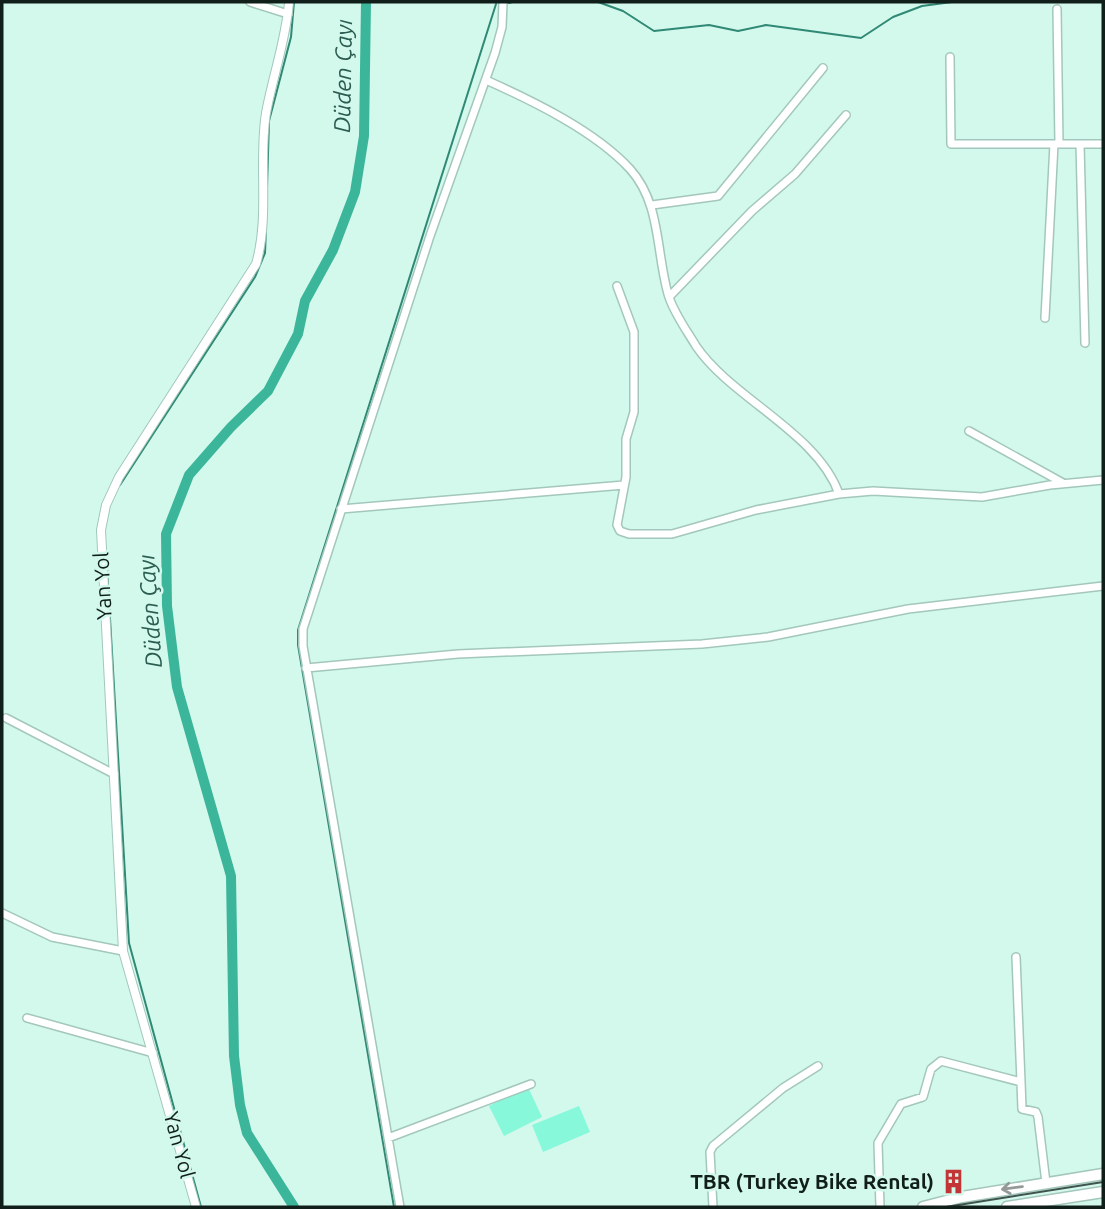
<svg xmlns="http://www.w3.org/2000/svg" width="1105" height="1209" font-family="Ubuntu,sans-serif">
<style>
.pitch{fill:#88f8db}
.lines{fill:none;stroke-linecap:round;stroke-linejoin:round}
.stream{stroke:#2f8975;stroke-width:2}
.river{stroke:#3cb69b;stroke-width:10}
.minor-casing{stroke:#a3c7bc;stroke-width:10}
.tertiary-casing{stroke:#a3c7bc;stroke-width:10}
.primary-casing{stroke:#a3c7bc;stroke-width:13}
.minor{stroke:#fff;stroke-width:7}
.tertiary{stroke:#fff;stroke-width:8}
.primary{stroke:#fff;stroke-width:10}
.tram{stroke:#40544e;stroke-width:2}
.oneway{stroke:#949a98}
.labels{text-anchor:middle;stroke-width:5;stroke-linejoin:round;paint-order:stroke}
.street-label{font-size:21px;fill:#111f1b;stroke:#d3f8ec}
.poi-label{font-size:21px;font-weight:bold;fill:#111f1b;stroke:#d3f8ec;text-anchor:end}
.water-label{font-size:23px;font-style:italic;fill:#2c5d51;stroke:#d3f8ec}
</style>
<rect width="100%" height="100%" fill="#d3f8ec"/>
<path class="pitch" d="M528,1087L542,1117L504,1136L489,1106Z
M579,1106L590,1132L543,1152L532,1125Z"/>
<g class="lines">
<path class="stream" d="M598,2L623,11L654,31L709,25L738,31L766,25L861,38L893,17L922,6L952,2
M509,3L512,2
M267,187L269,121L291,37L294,2
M120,485L255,277L265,253L266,228
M106,550L129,943L201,1207
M394,1207L298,645V630L496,4"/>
<path class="river" d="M294,1207L247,1133L240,1105L234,1056L231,876L177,687L167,606L166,534L189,475L231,427L268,391L298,334L305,301L333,250L355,192L364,136L366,2"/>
<defs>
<path id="minor" d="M250,2L288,14
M1057,9L1059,144
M950,57L951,144H1103
M486,80C533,101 595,131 630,169C661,203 656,252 668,294C673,312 687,331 696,346C731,398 818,433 839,494
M1080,144L1085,343
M652,205L718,196L823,68
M617,286L634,332V412L626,439V477L617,525L620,531L629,534H672L756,510L839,494L873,491L982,497L1050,485L1103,480
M669,297L752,211L795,174L846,115
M1045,318L1054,144
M969,431L1063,483
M341,509L624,485
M306,668L458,654L702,644L768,637L908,609L1103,586
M6,718L114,774
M2,913L52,937L123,951
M1016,957L1021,1082
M27,1018L153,1053
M388,1138L531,1084
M400,1207L303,646V629L430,236L495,53L502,27L503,2
M713,1207L710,1152L713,1146L783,1088L818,1066
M880,1207L878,1143L901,1104L923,1097L931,1069L941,1061L1021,1082L1022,1109L1036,1112L1038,1117L1046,1183"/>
<path id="tertiary" d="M196,1207L123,951L101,530L106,505L119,477L256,264C270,216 258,162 266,113C273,75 286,40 289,2"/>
<path id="primary" d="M923,1207L962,1197L1103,1174
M1007,1207L1103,1192"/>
</defs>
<use href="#minor" class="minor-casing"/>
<use href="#tertiary" class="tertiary-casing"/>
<use href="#primary" class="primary-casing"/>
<use href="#minor" class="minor"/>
<use href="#tertiary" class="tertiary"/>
<use href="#primary" class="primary"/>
<path class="tram" d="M946,1207L1103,1182"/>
</g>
<defs><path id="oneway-shaft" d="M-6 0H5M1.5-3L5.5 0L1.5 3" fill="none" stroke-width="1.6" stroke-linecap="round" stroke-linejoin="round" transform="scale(1.75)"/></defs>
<use class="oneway" href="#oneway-shaft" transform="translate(1012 1188) rotate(172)"/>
<defs>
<symbol id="building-bare" viewBox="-9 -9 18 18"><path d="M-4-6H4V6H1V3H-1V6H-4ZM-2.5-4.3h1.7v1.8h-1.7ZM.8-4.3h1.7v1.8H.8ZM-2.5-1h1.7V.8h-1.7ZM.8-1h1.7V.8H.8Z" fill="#c33436" stroke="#d3f8ec" stroke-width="2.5" paint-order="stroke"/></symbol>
</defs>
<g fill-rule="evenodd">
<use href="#building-bare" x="936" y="1164" width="35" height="35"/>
</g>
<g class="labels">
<g class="street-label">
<text transform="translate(103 586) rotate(-93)" y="7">Yan Yol</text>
<text transform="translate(179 1145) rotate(75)" y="7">Yan Yol</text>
</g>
<g class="poi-label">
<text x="934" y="1189">TBR (Turkey Bike Rental)</text>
</g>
<g class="water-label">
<text transform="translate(343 76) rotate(-89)" y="8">Düden Çayı</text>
<text transform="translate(150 611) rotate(-94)" y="8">Düden Çayı</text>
</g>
</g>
<rect width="1105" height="1209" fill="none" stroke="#111f1b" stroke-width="7"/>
</svg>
